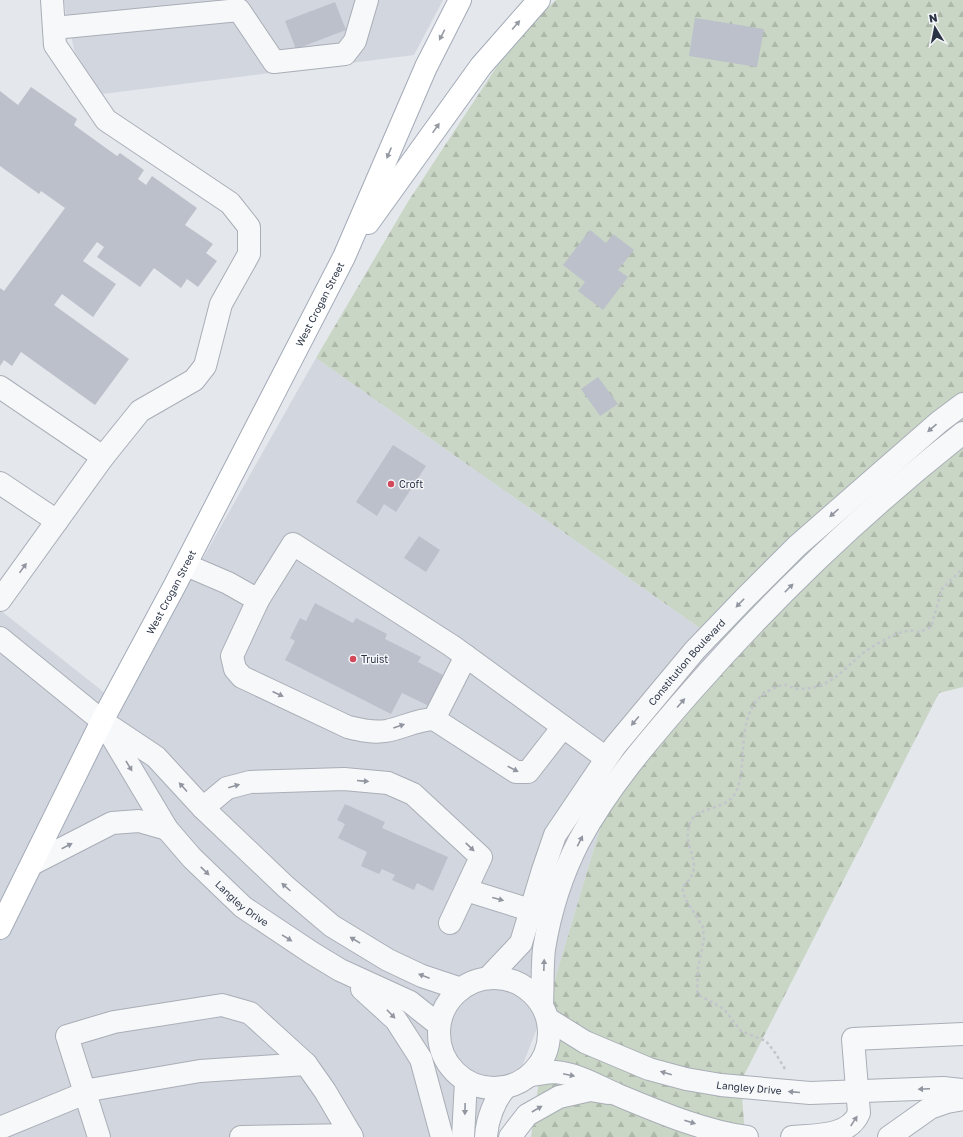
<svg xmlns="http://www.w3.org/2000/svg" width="963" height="1137" font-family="'Golos Text',sans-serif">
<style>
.built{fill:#d2d6de}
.forest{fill:url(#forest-firs)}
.building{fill:#bbc0ca}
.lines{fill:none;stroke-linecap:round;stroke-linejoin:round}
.minor-casing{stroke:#a9aeb7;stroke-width:24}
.major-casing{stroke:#a3abb8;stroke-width:24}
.path{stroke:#c2c5cb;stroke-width:2.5;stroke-dasharray:3 3;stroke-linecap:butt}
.minor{stroke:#f7f8fa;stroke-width:22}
.major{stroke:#fff;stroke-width:22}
.oneway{fill:#959aa2}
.oneway2{fill:#9196a0}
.poi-dot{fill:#d1495b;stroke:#f4f6f9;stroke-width:1.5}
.labels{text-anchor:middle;stroke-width:3;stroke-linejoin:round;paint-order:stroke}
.street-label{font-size:10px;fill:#2b3445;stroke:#f4f6f9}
.poi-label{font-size:10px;fill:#2b3445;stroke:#f4f6f9;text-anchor:start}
</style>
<defs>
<pattern id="forest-firs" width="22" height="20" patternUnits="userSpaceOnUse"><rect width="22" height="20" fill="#c9d6c5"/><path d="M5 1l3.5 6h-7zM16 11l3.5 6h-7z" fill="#adb8ab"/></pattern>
</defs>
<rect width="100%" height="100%" fill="#e4e7ec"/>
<path class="built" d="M64,0H443L414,55L102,94L75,53L66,15Z
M316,358L721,643L625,745L552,989L495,1137H0V610L120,705Z"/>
<path class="forest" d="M556,0H963V687L939,693L741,1081L745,1137H531L552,989L625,745L721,643L316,358L409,200L513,42Z"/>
<path class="building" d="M335,2L346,30L296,49L285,21Z
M695,18L764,29L757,67L689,56Z
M31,87L77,119L74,125L117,156L120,153L144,170L138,179L146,185L152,176L197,208L185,225L213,244L206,253L217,261L198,287L187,279L181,288L154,268L140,287L97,257L104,247L97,242L83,261L116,284L93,317L62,294L54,305L129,359L95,405L21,352L12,366L4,360L0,366V288L4,291L65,208L41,191L39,194L0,166V91L18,105Z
M590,230L606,243L613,234L634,250L618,270L628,277L603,310L578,291L585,282L563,265Z
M598,377L618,404L600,416L581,389Z
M393,445L426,466L396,512L384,504L377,516L356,502Z
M419,536L440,550L426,572L404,558Z
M315,603L353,623L356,618L387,634L385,639L421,657L418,662L445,676L429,706L402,693L391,714L285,660L295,641L290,638L300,618L306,621Z
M345,804L385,822L382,828L448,857L433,891L417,883L414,890L392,880L395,875L382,869L379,874L361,866L367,852L338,838L345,824L337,820Z"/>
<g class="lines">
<defs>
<g id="minor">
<path d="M54,28L239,10L274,62L345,54L355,41L367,0"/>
<path d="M0,387L103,457"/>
<path d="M0,483L57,521"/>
<path d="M186,565L228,583L258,600L293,544L452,646L606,758"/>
<path d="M0,600L103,457L140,411L194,380L205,366L221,304L249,254V227L230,203L106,120L55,45L52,0"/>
<path d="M258,600L232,656L235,669L242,677L348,727C360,730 373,733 386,731C403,728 415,720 434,719L516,772H528L563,727"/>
<path d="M0,638L102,721L156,757L203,808L286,887L332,926L388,960L422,976L461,989"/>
<path d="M434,719L466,656"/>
<path id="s1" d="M105,725L167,829L192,858L243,907L312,953L340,970L410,1002L439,1025"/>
<path d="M203,808L227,788L250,782L344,779L388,783L413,794L481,857L450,923"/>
<path d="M32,864L112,823L139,821L167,829"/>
<path d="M466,890L530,910"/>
<circle cx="494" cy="1033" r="55"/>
<path id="s2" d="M488,978L521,943L543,870L555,835L615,746L695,650L745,598L797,546L939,422L963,404"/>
<path d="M362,989L396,1020L421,1059L442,1137"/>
<path d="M542,1004C543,986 542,967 544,949C550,912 562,874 579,841C608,787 649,740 689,694C772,599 864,511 963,433"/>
<path id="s3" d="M548,1019L585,1042L649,1069L686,1079L721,1085L810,1093L943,1088L963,1090"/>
<path d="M531,1075C539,1074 548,1072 555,1072C579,1074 597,1086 618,1095C659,1112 703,1131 747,1137"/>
<path d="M0,1128L95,1089L200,1071L306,1064L325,1091L351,1135"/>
<path d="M99,1137L67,1036L114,1022L222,1005L250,1013L306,1064"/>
<path d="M241,1137L351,1135L352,1137"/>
<path d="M463,1137L466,1081"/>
<path d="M486,1137C487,1120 494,1100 506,1087"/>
<path d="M510,1137L527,1115L559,1097L590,1090L608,1093"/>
<path d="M792,1137C816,1135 849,1137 859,1113L853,1039L963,1034"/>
<path d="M889,1137L930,1108L947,1102L963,1099"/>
</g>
<g id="major">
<path d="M368,223L481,66L539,0"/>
<path id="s4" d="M0,928L102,721L175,585L344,257L426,67L460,0"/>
</g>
</defs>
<use href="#minor" class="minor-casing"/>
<use href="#major" class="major-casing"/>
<path class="path" d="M785,1069L776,1054L766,1041L741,1031L724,1009L697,994L698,967L704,939L703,927L685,898L682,887C710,864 678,847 691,821C699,806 728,810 736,792C748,763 737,733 754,704C759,696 776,684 787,685C789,686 792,688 795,688C801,690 813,688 819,686C840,679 853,658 872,647C882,641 896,632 908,631C912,630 916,632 920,632C923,631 927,628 931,627L942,589L963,568"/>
<use href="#minor" class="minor"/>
<use href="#major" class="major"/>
</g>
<defs><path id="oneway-solid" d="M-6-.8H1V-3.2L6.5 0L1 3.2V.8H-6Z"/></defs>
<g class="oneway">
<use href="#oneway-solid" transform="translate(516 25) rotate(-49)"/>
<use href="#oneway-solid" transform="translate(442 35) rotate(117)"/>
<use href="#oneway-solid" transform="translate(436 128) rotate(-55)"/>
<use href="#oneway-solid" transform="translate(389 153) rotate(113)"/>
</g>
<g class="oneway2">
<use href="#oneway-solid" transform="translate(932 428) rotate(139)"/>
<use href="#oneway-solid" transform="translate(834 513) rotate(138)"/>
<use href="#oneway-solid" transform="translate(23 568) rotate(-54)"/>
<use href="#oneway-solid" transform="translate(789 588) rotate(-45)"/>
<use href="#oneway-solid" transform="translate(740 603) rotate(134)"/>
<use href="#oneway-solid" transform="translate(278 694) rotate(25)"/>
<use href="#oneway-solid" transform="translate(681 703) rotate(-49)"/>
<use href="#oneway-solid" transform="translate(635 721) rotate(130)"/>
<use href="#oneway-solid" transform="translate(399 726) rotate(-19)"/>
<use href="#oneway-solid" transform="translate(129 766) rotate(59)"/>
<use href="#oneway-solid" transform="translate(513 769) rotate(27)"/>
<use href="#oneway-solid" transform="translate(363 781) rotate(5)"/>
<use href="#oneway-solid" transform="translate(234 786) rotate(-16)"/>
<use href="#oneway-solid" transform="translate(183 787) rotate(-132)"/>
<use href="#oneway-solid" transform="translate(580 841) rotate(-63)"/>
<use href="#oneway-solid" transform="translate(67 846) rotate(-27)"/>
<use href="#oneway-solid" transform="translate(470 847) rotate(44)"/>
<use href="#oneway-solid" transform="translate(205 871) rotate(44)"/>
<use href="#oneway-solid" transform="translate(286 887) rotate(-138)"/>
<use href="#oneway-solid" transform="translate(498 899) rotate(15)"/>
<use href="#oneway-solid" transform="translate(287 938) rotate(32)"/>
<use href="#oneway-solid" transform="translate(355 940) rotate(-149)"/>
<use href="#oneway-solid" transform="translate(544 965) rotate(-88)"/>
<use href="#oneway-solid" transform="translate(424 976) rotate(-159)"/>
<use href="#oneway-solid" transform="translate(391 1014) rotate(46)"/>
<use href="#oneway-solid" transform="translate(666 1073) rotate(-164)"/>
<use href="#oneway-solid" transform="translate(569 1075) rotate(12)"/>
<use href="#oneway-solid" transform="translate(924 1089) rotate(178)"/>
<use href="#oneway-solid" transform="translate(794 1092) rotate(-175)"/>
<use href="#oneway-solid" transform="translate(465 1109) rotate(91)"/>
<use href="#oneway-solid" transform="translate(537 1109) rotate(-30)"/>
<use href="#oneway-solid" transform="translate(854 1121) rotate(-57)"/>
<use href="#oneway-solid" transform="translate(690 1122) rotate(18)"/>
</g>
<g class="poi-dot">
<circle cx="391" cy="484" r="4"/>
<circle cx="353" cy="659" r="4"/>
</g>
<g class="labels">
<g class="street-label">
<text dy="4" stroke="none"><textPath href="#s4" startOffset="701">West Crogan Street</textPath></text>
<text dy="4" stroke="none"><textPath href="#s4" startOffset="377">West Crogan Street</textPath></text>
<text dy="4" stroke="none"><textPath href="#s2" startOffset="379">Constitution Boulevard</textPath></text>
<text dy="4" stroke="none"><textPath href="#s1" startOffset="227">Langley Drive</textPath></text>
<text dy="4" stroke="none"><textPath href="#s3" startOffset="215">Langley Drive</textPath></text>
</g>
<g class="poi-label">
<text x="399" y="488">Croft</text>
<text x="361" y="663">Truist</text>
</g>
</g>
<g transform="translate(935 28) rotate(350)" stroke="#f4f6f9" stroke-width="3" paint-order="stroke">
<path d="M0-3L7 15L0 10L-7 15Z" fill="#2b3445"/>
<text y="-6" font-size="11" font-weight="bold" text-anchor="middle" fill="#2b3445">N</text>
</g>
</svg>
